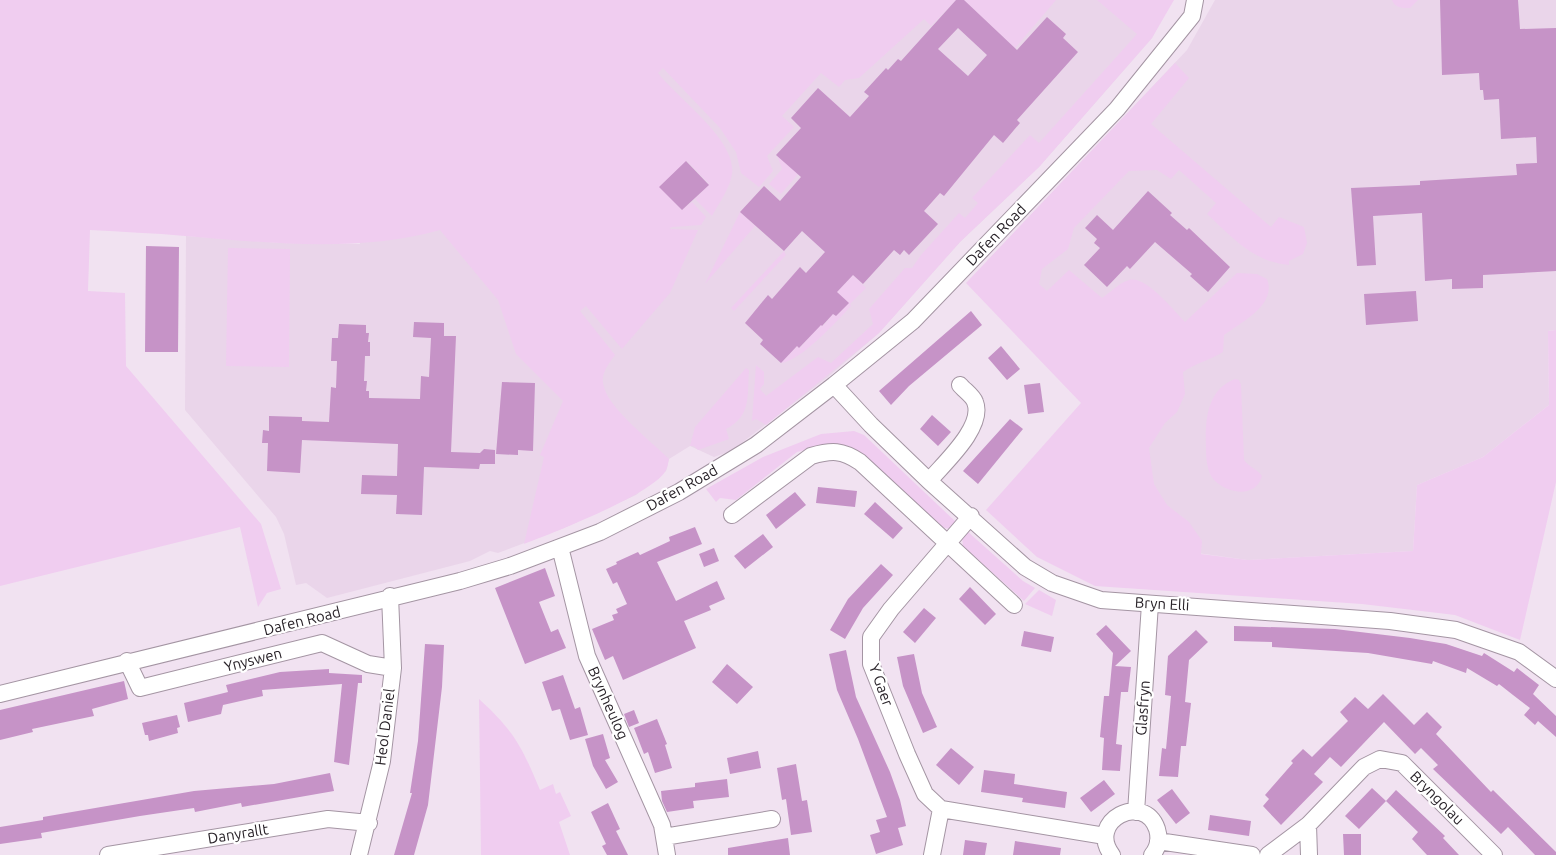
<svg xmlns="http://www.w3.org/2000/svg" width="1556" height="855" font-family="Ubuntu,sans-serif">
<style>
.built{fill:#ead5ea}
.green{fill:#f0cdf0}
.building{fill:#c693c7;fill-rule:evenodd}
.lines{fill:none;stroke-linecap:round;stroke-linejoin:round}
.minor-casing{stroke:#a495a3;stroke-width:18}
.minor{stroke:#fff;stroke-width:16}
.labels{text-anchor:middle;stroke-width:4.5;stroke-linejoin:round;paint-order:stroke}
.street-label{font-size:15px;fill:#292329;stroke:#fff}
</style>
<rect width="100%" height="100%" fill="#f1e2f1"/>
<path class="built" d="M307,0H1171L1152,38L1039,167L960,242L879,333L828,377L731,451L714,457L690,446L669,459L666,471L636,495L564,528L498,553L490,551L470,561L327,598L306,583L296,585L284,534L276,517L185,410L186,236L282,243L360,244Z
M1215,0H1556V330L1548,331L1549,405L1483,457L1417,485L1413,551L1248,560L1117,542L1119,385L987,261L1187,50Z"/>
<path class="green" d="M0,0H956L931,26L924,19L859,78L845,80L839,87L821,73L782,116L794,127L767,156L773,171L759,187L741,173L736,152L720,128L663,68L658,73C677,98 737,140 732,174C730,188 719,203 712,216L695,199L709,184L687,161L660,186L682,210L692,202L706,217L701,225L672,227L669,229L698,230L670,293L622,349L586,306L580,311L615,355C610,362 601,373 603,383C606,407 651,441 669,459C668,462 668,467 666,470C656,493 550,534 524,544L544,457L540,455L563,401L516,354L498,300L440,230C358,253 269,243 185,236C154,233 122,232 90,230L88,291L125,293L126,366L261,524L281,589L267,593L258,607L240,527L0,586Z
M964,0H1056L1015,48Z
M1097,0H1174L1152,38L1039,167L960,242L879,333L766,425L756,419L752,421L756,365L764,372V384L760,389L766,396L818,357L831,363L873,324L869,309L905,268H912L921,255L959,213L965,218L978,203L972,198L1030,135L1039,143L1137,34Z
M1392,0H1418L1410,8C1402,8 1395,8 1392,0Z
M1175,63L1189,78L1151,124L1271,227L1279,217L1304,227L1307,243L1303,254L1289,261V265C1253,262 1232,237 1207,214L1216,203L1179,170L1171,179L1157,170L1129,171L1074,228L1068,249L1042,269L1039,284L1047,291L1069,270L1102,298C1110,293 1120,282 1129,280C1146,275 1174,311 1185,322L1237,273L1257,274L1267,279C1277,305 1241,322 1224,335L1223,352C1210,360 1196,363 1183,372L1185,394L1177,412L1165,423L1149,448L1154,484L1167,505L1189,522L1202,541L1201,554L1248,560L1413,551L1417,485L1483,457L1549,405L1548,331L1556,330V482L1520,640L1455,615L1362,604L1095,586L1037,557L986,510L1081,403L966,283Z
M777,155L798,174L781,194L769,184L782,169Z
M740,212L755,226L705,284Z
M228,248L290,249L289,367L226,366Z
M784,251L786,255L734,311L731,308Z
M853,275L866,288L850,304L851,306C837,321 801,361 781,363L797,346L800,348L812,334L816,320L823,326L833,314L836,316L848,303L837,292Z
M746,368L749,370C747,395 752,416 726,429L729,439L698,450L694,446H690L695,427Z
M1235,379L1239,380L1241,385L1244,460C1249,467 1257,469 1262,476C1256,498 1229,494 1215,481C1207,473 1206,459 1206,448C1205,422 1206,390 1235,379Z
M854,431L864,435L957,523L950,529L941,527L863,455L820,446L797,452L736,500L720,498L716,502L706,489L763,457L821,434Z
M967,531L1023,581L1035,588L1024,601L963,546L962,537Z
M1039,590L1056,600L1052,616L1025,604Z
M479,699C515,732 522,747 540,790L553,784L556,794L560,792L571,816L559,822L570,855H481Z"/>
<path class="building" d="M956,0H964L1017,50L1047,17L1066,34L1063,38L1078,52L1017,120L1020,123L1003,143L994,135L944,196L940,193L924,211L938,224L909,255L904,250L900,255L894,250L863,284L853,275L837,292L849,303L836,316L833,314L822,326L821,325L799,348L797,346L781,363L760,344L763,340L745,323L768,295L772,299L800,267L806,273L825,252L802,231L784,251L740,212L764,186L780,201L801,177L776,155L801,128L791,118L818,88L850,117L869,96L864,92L886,68L888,70L898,59L901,61ZM958,28L987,55L968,76L938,49Z
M1440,0H1518L1520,29L1556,28V271L1483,275V288L1452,289V279L1425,281L1422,213L1373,216L1376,265L1357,266L1351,188L1420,185V181L1517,175L1516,164L1537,163L1536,137L1501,139L1499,99L1484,100L1483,90H1480L1479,73L1442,75Z
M686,161L709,185L682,210L659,187Z
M1148,191L1172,213L1170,215L1187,230L1189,228L1230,267L1208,292L1190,276L1192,274L1155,242L1130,269L1127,266L1107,287L1084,265L1100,248L1094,243L1097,239L1085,228L1097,215L1113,230Z
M146,246L179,247L178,352H145Z
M1416,291L1418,321L1366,325L1364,294Z
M971,311L982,325L909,386L891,405L879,391Z
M414,322L444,323V336H456L451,452L480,453L484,449L495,450V464H480L479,469L424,467L422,515L396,514L397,495L361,494L362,475L397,476L398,444L302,440L300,473L267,471L268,443H262L263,430L269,431V416L302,417V421L329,422L331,387L336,388L337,361H331L332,338H338L339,324L366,325V333H369L368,342H370V356H365L364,381H367L366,391H369V398L420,399L421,376L429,377L431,338L413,337Z
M1001,346L1020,369L1007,380L988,358Z
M502,382L535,383L533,451L518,450V455L496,454Z
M1040,383L1044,412L1028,414L1024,385Z
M932,415L951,432L938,446L920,429Z
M1010,419L1023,429L978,484L963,471Z
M818,487L857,491L855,507L816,503Z
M795,492L806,505L776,529L766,515Z
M875,502L903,528L893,539L864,514Z
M695,527L702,544L657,562L676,601L717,581L725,599L709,606L711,610L684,621L696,648L623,680L613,656L605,660L592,629L614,620L612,615L618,613L616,609L627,604L617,582L613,584L606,569L617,564L616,562L638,552L640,555L670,541L669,537Z
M763,534L773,547L745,569L734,556Z
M714,548L719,561L704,567L699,554Z
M881,564L893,575L863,608L845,639L830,630L848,599Z
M545,568L555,596L539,602L551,632L558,629L566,648L525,664L495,588Z
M970,587L996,614L985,625L959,599Z
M924,608L936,618L915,643L903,632Z
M1106,625L1131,651L1115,666L1131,667L1128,692H1121L1118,723L1116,744L1122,745L1120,771L1102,770L1104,738L1100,737L1104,696H1109L1113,653L1096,634Z
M1234,626L1335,629L1410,638L1446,644L1482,656L1484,653L1514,672L1517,668L1539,685L1533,694L1556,716V737L1538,721L1535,725L1524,715L1530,708L1513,695L1499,684L1497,686L1467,668L1466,673L1433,661L1432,664L1368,653L1272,647V642L1234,641Z
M1196,630L1208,642L1189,660L1185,702L1191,703L1186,746H1181L1178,777L1159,776L1162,748L1166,749L1171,696L1165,695L1168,656Z
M1024,631L1054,637L1051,652L1021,646Z
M425,644L444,645L442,687L428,805L414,855H394L412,793H410L418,741Z
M846,650L856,697L890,772L900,800L906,826L898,828L903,845L876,854L870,835L880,832L876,820L887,817L858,739L837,690L829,654Z
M914,654L922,693L937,727L923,733L903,686L897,657Z
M727,664L753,687L737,704L712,682Z
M329,669V673L362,675V683H358L349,765L334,762L342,684L262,690L263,696L223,705L221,714L188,722L184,703L228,692L226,685L280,672Z
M563,675L575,709L580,707L588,735L570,740L560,709L552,711L542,682Z
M124,681L128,699L92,709L94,716L32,729L33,732L0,740V710Z
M1383,694L1414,725L1427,712L1442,727L1436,734L1491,792L1493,790L1556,852V855H1535L1508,827L1501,834L1433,769L1438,765L1421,748L1415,754L1384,722L1341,767L1330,757L1314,774L1323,782L1281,825L1263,806L1269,799L1265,795L1293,763L1291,761L1303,749L1312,757L1348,721L1340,712L1355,697L1368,709Z
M634,710L639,723L629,727L624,714Z
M177,715L180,727L177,728L178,733L149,741L148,735H145L142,723Z
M657,719L667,744L665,745L672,768L655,773L648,752L644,754L634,728Z
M603,734L610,758L605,760L618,782L606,789L593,766L585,739Z
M951,748L974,767L959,785L936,765Z
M758,751L761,768L730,774L727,758Z
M796,764L802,801L807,800L812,832L791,835L786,799L782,800L777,768Z
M984,770L1015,774L1014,784L1067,792L1065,808L1022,802L1023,798L981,792Z
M330,773L334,791L242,807L241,803L195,812L194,808L140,816L41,833L42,838L0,844V827L43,820V817L194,791L274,784Z
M727,779L729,797L693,801L694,808L667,812L662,801L661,791L695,787V783Z
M1104,780L1115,794L1091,812L1080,798Z
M1372,788L1386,801L1359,829L1345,816Z
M1172,789L1190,813L1176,824L1157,800Z
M1396,790L1445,836L1443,838L1459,855H1427L1412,839L1418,832L1386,801Z
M608,803L620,829L616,831L628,855H607L602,846L606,844L591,812Z
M1210,815L1251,821L1249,836L1208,830Z
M1343,834H1361V855H1344Z
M788,838L790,855H728V848Z
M965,840L987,843L985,855H963Z
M1015,841L1061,848L1060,855H1013Z"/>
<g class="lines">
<defs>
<path id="minor" d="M834,385L871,425L929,481L1025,567L1052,583L1101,600L1390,621L1456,630L1519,652L1556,679
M929,481C943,464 985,427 975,402C973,396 964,390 960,385
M732,515L811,456C832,450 842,450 860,462L1014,605
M560,547L587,656L662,825L667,855
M127,661L140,688L322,643L368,664L393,668
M0,694L460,581L510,566L600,532L679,492L756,445L834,385L913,321L1117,109L1192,16L1195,0
M941,809L925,794L907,754L871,664V637L891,609L971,516
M941,809L1105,836
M1136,812L1150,604
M1308,825L1309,855
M664,837L772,819
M1158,841L1252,855
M108,855L328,819L369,823
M359,855L382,761L393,668L390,596
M932,855L941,809
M1112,855C1086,821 1144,791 1157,829C1160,839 1158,848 1152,855
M1268,855L1308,825L1364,767L1380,759L1402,763L1494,855"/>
</defs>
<use href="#minor" class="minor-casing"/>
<use href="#minor" class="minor"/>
</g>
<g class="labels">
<g class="street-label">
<text transform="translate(996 235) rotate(-46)" y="5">Dafen Road</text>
<text transform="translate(682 488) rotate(-29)" y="5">Dafen Road</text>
<text transform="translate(1162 604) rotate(3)" y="5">Bryn Elli</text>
<text transform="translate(302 621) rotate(-14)" y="5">Dafen Road</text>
<text transform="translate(253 660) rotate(-14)" y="5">Ynyswen</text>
<text transform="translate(881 685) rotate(70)" y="5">Y Gaer</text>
<text transform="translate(608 703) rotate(66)" y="5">Brynheulog</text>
<text transform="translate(1143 708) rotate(-86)" y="5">Glasfryn</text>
<text transform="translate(385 727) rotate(-83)" y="5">Heol Daniel</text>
<text transform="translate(1437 798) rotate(45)" y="5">Bryngolau</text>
<text transform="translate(238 834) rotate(-9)" y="5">Danyrallt</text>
</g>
</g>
</svg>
